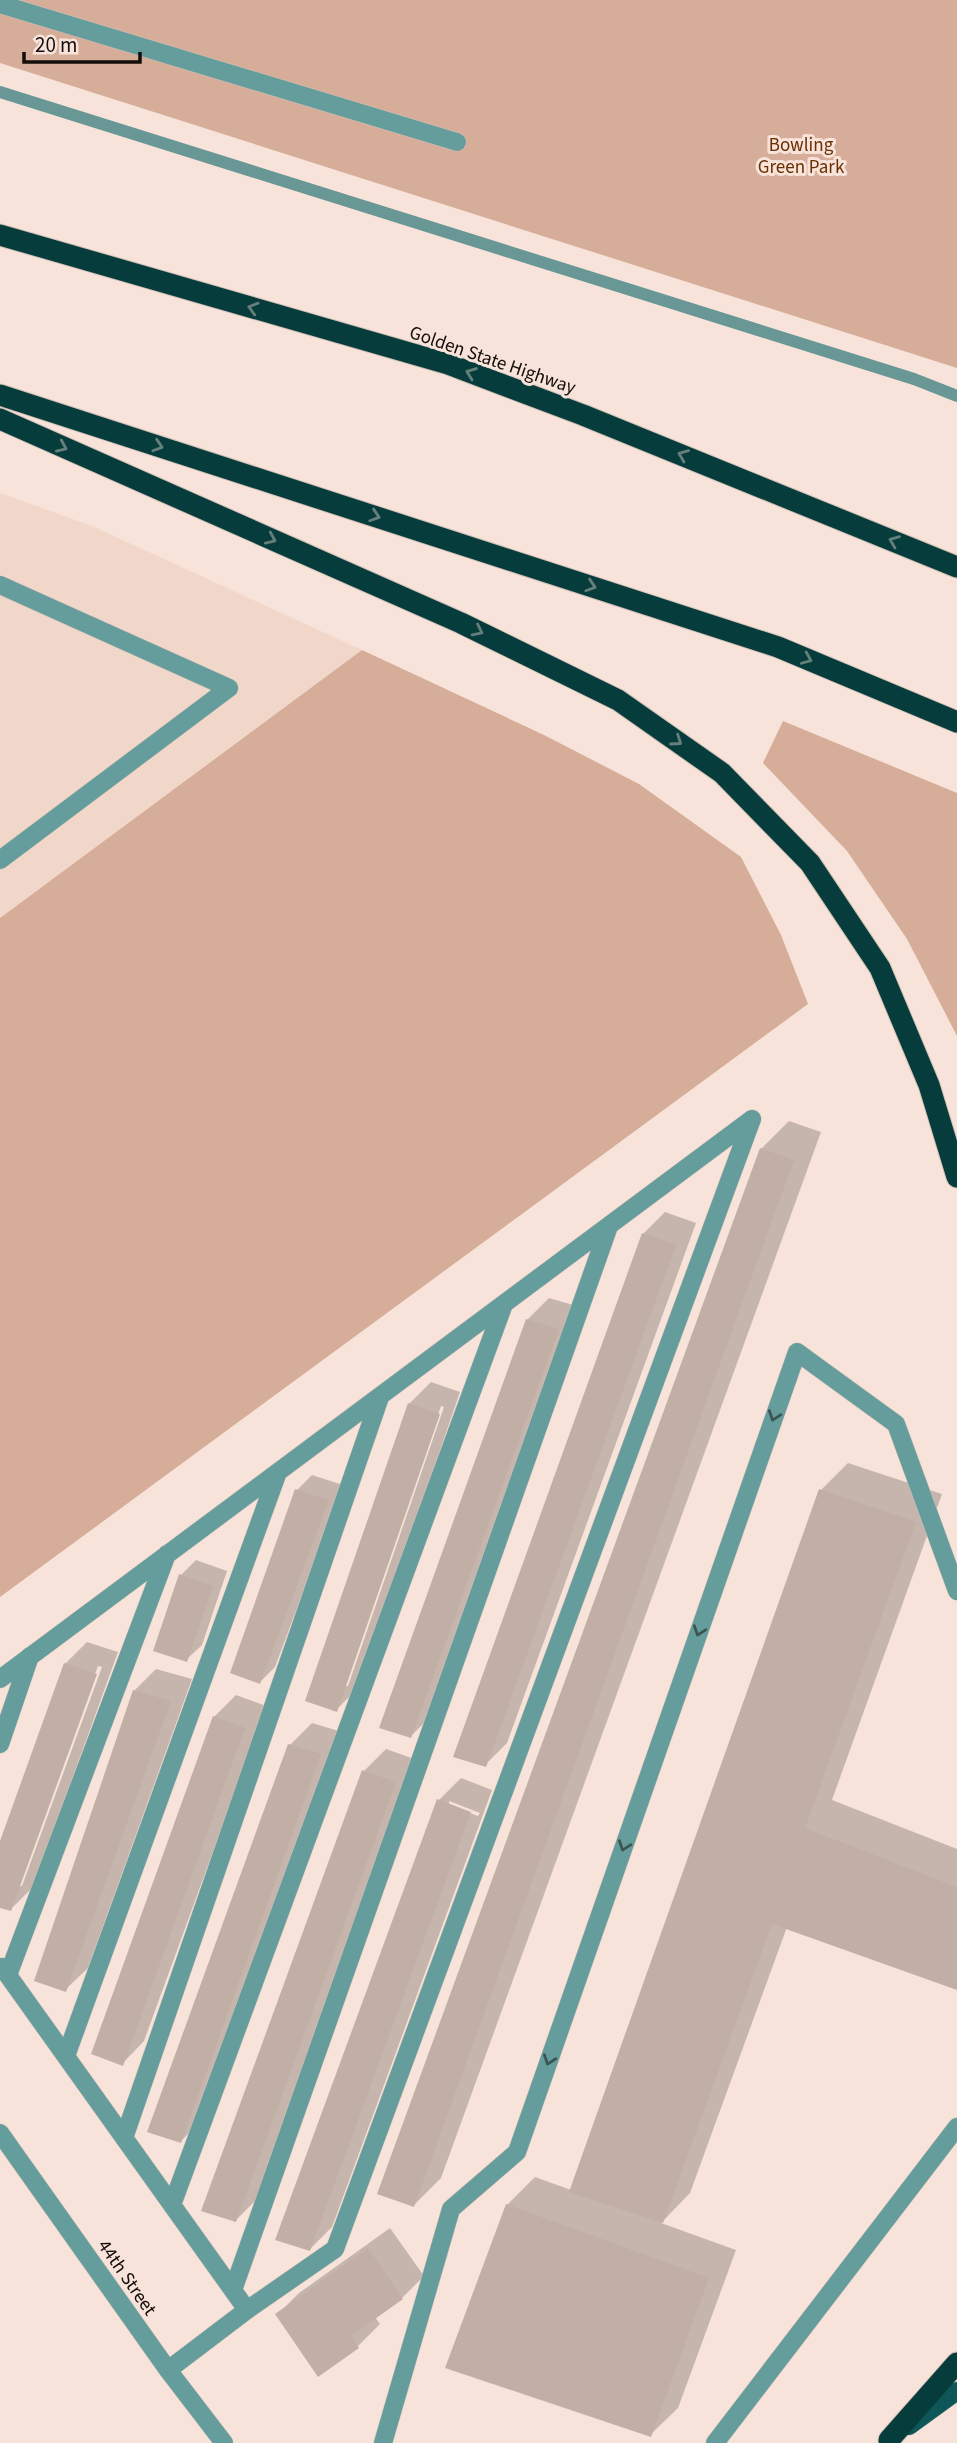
<svg xmlns="http://www.w3.org/2000/svg" width="957" height="2443" font-family="'Source Sans 3',sans-serif">
<style>
.built{fill:#f1d7c9}
.green{fill:#d6ad98}
.shadow{fill:#0003;fill-rule:evenodd}
.lines{fill:none;stroke-linecap:round;stroke-linejoin:round}
.stream{stroke:#689796;stroke-width:12}
.building{fill:#c1afa5}
.minor-casing{stroke:#d3c1b8;stroke-width:19}
.major-casing{stroke:#d3c1b8;stroke-width:19}
.highway-casing{stroke:#d3c1b8;stroke-width:23}
.minor{stroke:#659d9d;stroke-width:18}
.major{stroke:#0e5657;stroke-width:18}
.highway{stroke:#063c3c;stroke-width:21}
.oneway{stroke:#667f7b}
.oneway2{stroke:#3c5453}
.labels{text-anchor:middle;stroke-width:6;stroke-linejoin:round;paint-order:stroke}
.park-label{font-size:19px;fill:#6b2f03;stroke:#f7e3d9}
.street-label{font-size:19px;fill:#130c09;stroke:#f7e3d9}
</style>
<rect width="100%" height="100%" fill="#f7e3d9"/>
<path class="built" d="M0,493L92,526L362,650L0,918Z"/>
<path class="green" d="M0,0H957V368L0,63Z
M362,650L544,735L639,784L741,857L781,935L808,1004L0,1597V918Z
M783,721L957,793V1036L907,939L847,851L763,763Z"/>
<path class="shadow" d="M789,1121L821,1132L441,2178L414,2205L761,1149Z
M665,1212L696,1223L507,1743L485,1765L643,1234Z
M549,1298L580,1307L433,1714L411,1736L527,1320Z
M431,1382L460,1392L358,1688L336,1710L409,1404ZM441,1406L444,1407L348,1686H344Z
M848,1463L942,1494L832,1800L957,1849V1988L787,1927L690,2193L661,2223L736,2250L678,2408L650,2435L507,2205L535,2177L571,2190L821,1490Z
M312,1475L343,1485L275,1667L260,1682L297,1490Z
M196,1560L227,1571L202,1645L186,1660L181,1575Z
M87,1642L118,1652L33,1887L11,1909L0,1906V1846L65,1664ZM98,1666L102,1667L22,1886H18Z
M156,1669L192,1679L88,1968L65,1990L134,1691Z
M236,1695L266,1706L144,2041L122,2064L214,1717Z
M312,1723L342,1732L203,2119L181,2141L290,1745Z
M386,1749L417,1760L258,2198L236,2220L364,1771Z
M461,1778L492,1790L332,2227L310,2249L439,1800ZM449,1801L480,1813L478,1816L449,1805Z
M390,2228L424,2276L402,2298L375,2317L380,2324L358,2346L319,2374L277,2315L299,2293Z"/>
<g class="lines">
<path class="stream" d="M0,92L914,379L957,396"/>
</g>
<path class="building" d="M760,1148L794,1160L414,2207L377,2194Z
M642,1233L676,1245L486,1767L453,1757Z
M526,1319L559,1329L411,1738L379,1728Z
M408,1403L440,1414L337,1712L305,1701Z
M295,1489L329,1500L260,1684L230,1673Z
M819,1489L916,1522L805,1828L957,1887V1990L772,1924L663,2223L569,2192Z
M179,1574L213,1586L187,1662L153,1651Z
M64,1663L97,1674L11,1911L0,1908V1841Z
M133,1690L171,1701L66,1992L34,1981Z
M213,1716L245,1728L123,2066L91,2054Z
M288,1744L321,1754L181,2143L147,2132Z
M362,1770L396,1782L236,2222L201,2211Z
M437,1799L471,1812L310,2251L275,2240Z
M506,2204L709,2278L651,2437L445,2368Z
M368,2248L403,2299L351,2336L359,2348L318,2377L275,2314Z"/>
<g class="lines">
<defs>
<path id="minor" d="M0,4L457,142
M0,585L229,688L0,860
M0,1679L752,1119
M0,1744L30,1656
M2,1967L247,2310
M8,1975L167,1554
M66,2056L278,1472
M0,2133L168,2370L224,2443
M124,2138L380,1397
M172,2205L504,1304
M233,2290L609,1226
M168,2370L247,2310L335,2249L752,1119
M383,2443L451,2209L517,2152L797,1352L896,1424L957,1591
M715,2443L957,2127"/>
<path id="major" d="M909,2426L957,2391"/>
<path id="highway" d="M0,235L448,364L583,415L957,567
M0,395L778,647L957,722
M0,419L461,623L618,700L722,773L810,863L880,968L929,1085L957,1177
M889,2440L957,2363"/>
</defs>
<use href="#minor" class="minor-casing"/>
<use href="#major" class="major-casing"/>
<use href="#highway" class="highway-casing"/>
<use href="#minor" class="minor"/>
<use href="#major" class="major"/>
<use href="#highway" class="highway"/>
</g>
<defs><path id="oneway-chevron" d="M-2-3.5L2.5 0L-2 3.5" fill="none" stroke-width="1.6" stroke-linecap="round" stroke-linejoin="round" transform="scale(1.75)"/></defs>
<g class="oneway">
<use href="#oneway-chevron" transform="translate(253 308) rotate(-164)"/>
<use href="#oneway-chevron" transform="translate(471 373) rotate(-159)"/>
<use href="#oneway-chevron" transform="translate(158 446) rotate(18)"/>
<use href="#oneway-chevron" transform="translate(62 447) rotate(24)"/>
<use href="#oneway-chevron" transform="translate(683 455) rotate(-158)"/>
<use href="#oneway-chevron" transform="translate(375 516) rotate(18)"/>
<use href="#oneway-chevron" transform="translate(271 539) rotate(24)"/>
<use href="#oneway-chevron" transform="translate(894 541) rotate(-158)"/>
<use href="#oneway-chevron" transform="translate(591 586) rotate(18)"/>
<use href="#oneway-chevron" transform="translate(478 631) rotate(26)"/>
<use href="#oneway-chevron" transform="translate(807 659) rotate(23)"/>
<use href="#oneway-chevron" transform="translate(677 741) rotate(35)"/>
</g>
<g class="oneway2">
<use href="#oneway-chevron" transform="translate(774 1416) rotate(109)"/>
<use href="#oneway-chevron" transform="translate(699 1631) rotate(109)"/>
<use href="#oneway-chevron" transform="translate(624 1846) rotate(109)"/>
<use href="#oneway-chevron" transform="translate(549 2060) rotate(109)"/>
</g>
<g class="labels">
<g class="park-label">
<text x="801" y="151">Bowling<tspan x="801" dy="22">Green Park</tspan></text>
</g>
<g class="street-label">
<text transform="translate(493 359) rotate(19)" y="7">Golden State Highway</text>
<text transform="translate(128 2277) rotate(55)" y="7">44th Street</text>
</g>
</g>
<path d="M24 52v10h116v-10" fill="none" stroke="#130c09" stroke-width="3.5"/>
<text x="35" y="52" font-size="21" fill="#130c09" stroke="#f7e3d9" stroke-width="5" paint-order="stroke">20 m</text>
</svg>
